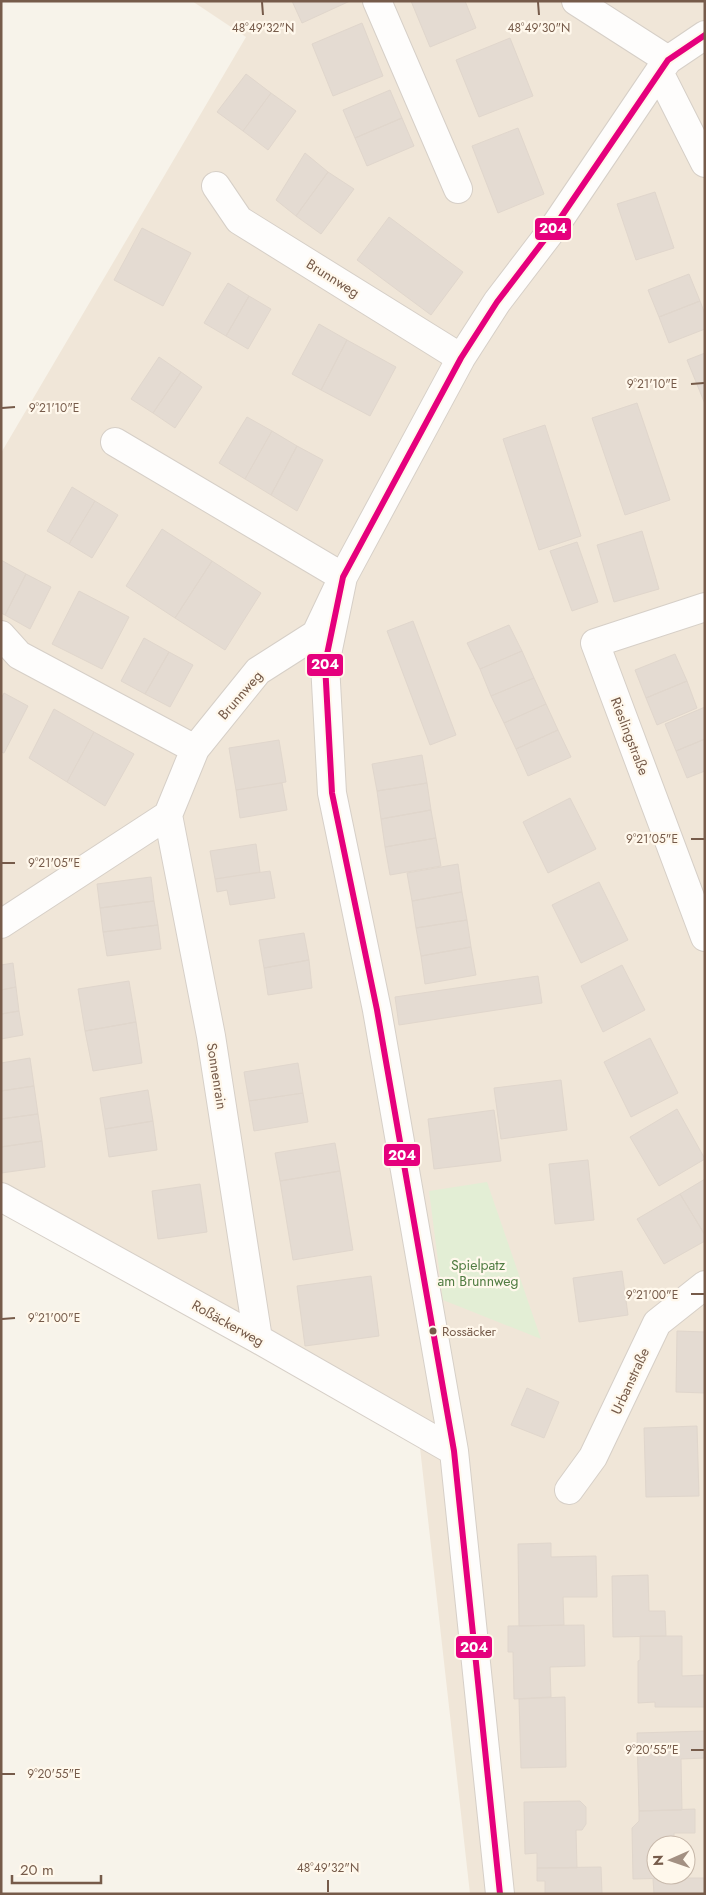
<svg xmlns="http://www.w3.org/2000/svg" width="706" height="1895" font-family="Jost,sans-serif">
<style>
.residential{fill:#f0e6d8;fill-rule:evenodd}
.green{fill:#e3eed5}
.building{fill:#e4dbd2;stroke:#e0d6cc}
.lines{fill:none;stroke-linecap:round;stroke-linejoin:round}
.minor-casing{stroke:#d6cfc7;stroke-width:30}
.minor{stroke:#fefdfc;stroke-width:28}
.bus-1-casing{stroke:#fff8ec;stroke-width:10}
.bus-1{stroke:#e5007d;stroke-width:6}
.ticks{fill:none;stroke:#765b4a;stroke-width:2}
.bus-dot{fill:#765b4a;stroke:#fff8ec;stroke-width:2}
.labels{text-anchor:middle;stroke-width:4.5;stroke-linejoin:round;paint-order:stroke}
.bus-label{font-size:13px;fill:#765b4a;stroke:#fff8ec;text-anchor:start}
.street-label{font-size:14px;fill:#765b4a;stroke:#fff8ec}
.park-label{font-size:14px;fill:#517c42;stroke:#fff8ec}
.ticks-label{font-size:12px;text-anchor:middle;fill:#765b4a;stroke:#fff8ec;stroke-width:4.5;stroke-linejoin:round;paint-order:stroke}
.line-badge{stroke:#fff8ec;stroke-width:2}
.badge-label{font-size:14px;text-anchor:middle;font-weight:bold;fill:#fff}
</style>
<rect width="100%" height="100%" fill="#f7f3ea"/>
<path class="residential" d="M192,1H705V1894H470L418,1430L1,1202V453L246,37ZM656,1845H686V1875H656Z"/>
<path class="green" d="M487,1182L541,1339L443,1300L429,1191Z"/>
<path class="building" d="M292,1H350L302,23Z
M411,1H465L476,28L430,47Z
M362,23L383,76L333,96L312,44Z
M510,38L533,96L479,117L456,60Z
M246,74L271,93L243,131L217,112Z
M390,90L402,118L355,138L343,110Z
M271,93L296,111L268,150L243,131Z
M402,118L414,146L367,166L355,138Z
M518,128L544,194L498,213L472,146Z
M305,153L328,172L296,216L276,200Z
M328,172L354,189L321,234L296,216Z
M655,192L674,248L636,260L617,204Z
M389,217L463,272L431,315L357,260Z
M142,228L191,253L163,306L114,280Z
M689,274L700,301L659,317L648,290Z
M228,283L249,296L226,336L204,323Z
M249,296L271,309L248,349L226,336Z
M700,301L705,314V329L669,343L659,317Z
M319,324L347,340L321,390L292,374Z
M347,340L396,367L370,416L321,390Z
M705,353V404L687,360Z
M159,357L181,372L153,413L131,399Z
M181,372L202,387L175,428L153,413Z
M637,403L670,500L625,515L592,418Z
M247,417L272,431L245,479L219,463Z
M545,425L581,536L539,550L503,439Z
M272,431L297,446L271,495L245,479Z
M297,446L323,460L297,511L271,495Z
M72,487L95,501L69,544L47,531Z
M95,501L118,515L92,558L69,544Z
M162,529L212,561L175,618L126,586Z
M642,531L659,589L614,602L597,545Z
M577,542L598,602L572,611L550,551Z
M1,560L26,574L5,615L1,613Z
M212,561L261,593L225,650L175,618Z
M26,574L51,587L30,629L5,615Z
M79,591L129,617L102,669L52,644Z
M413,621L456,735L430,745L387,631Z
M509,625L522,651L480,669L467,643Z
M144,638L169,652L145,694L121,681Z
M522,651L534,678L491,696L480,669Z
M169,652L193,665L170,707L145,694Z
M675,654L687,681L646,698L635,670Z
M534,678L546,704L504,723L491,696Z
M687,681L697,708L657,725L646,698Z
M4,693L28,706L4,753L1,752V699Z
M546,704L558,730L516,749L504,723Z
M705,707V739L676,751L665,724Z
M54,709L94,732L67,782L29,758Z
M558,730L571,757L528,776L516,749Z
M94,732L134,754L105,806L67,782Z
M705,739V771L687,778L676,751Z
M279,740L286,782L236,790L229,748Z
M422,755L427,783L377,791L372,764Z
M282,783L287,810L240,818L236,790Z
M427,783L431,810L381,819L377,791Z
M570,798L596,849L548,873L523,822Z
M431,810L436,838L385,847L381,819Z
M436,838L441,866L390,875L385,847Z
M256,844L260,872L215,879L210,851Z
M458,864L462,892L412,901L407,873Z
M270,871L275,898L230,905L227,890L217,892L215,879Z
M151,877L154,901L100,908L97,884Z
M599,882L628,940L581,963L552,905Z
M462,892L467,920L416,928L412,901Z
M154,901L158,925L103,932L100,908Z
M467,920L471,947L421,956L416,928Z
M158,925L161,949L107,956L103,932Z
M304,933L309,960L264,968L259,940Z
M471,947L476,975L425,984L421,956Z
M309,960L312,988L268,995L264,968Z
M13,963L16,987L1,990V965Z
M622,965L645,1010L603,1032L581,986Z
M538,976L542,1003L399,1025L395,997Z
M129,981L136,1022L85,1031L78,989Z
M16,987L19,1011L1,1014V990Z
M19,1011L23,1035L1,1039V1014Z
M136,1022L142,1063L93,1071L85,1031Z
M650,1038L678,1093L631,1117L604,1062Z
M30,1058L34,1086L1,1091V1063Z
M298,1063L303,1093L249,1101L244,1072Z
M561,1080L567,1130L501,1139L494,1088Z
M34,1086L38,1114L1,1119V1091Z
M148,1090L153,1121L105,1129L100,1098Z
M303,1093L308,1122L254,1131L249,1101Z
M677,1109L705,1159L659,1186L630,1137Z
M494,1110L501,1161L434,1169L428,1119Z
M38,1114L42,1141L1,1147V1119Z
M153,1121L157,1150L109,1157L105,1129Z
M42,1141L45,1167L1,1173V1147Z
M335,1143L340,1171L280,1181L275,1153Z
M588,1160L594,1220L555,1224L549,1164Z
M340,1171L353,1250L293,1260L280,1181Z
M705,1179V1235L680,1194Z
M200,1184L207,1232L158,1239L152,1191Z
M680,1194L705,1235V1241L664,1264L637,1219Z
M622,1271L628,1315L579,1322L573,1278Z
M371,1276L379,1336L305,1346L297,1286Z
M677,1331L705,1332V1393L676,1392Z
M527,1388L559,1402L544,1438L511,1425Z
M697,1426L699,1496L646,1497L644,1428Z
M551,1543V1557L596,1556L597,1597H563L564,1625L519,1626L518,1544Z
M648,1575L649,1611H665L666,1636L613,1637L612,1576Z
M584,1625L585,1666L550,1667L551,1697L514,1699L513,1652H508V1626Z
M640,1636H682V1676L705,1675V1707H655V1702L638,1703V1661L640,1660Z
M565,1697L566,1767L521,1768L519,1699Z
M705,1731V1758L681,1759L682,1810L639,1811L637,1733Z
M580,1801L586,1807V1824L582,1830H576L577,1868H537V1853L525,1854L524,1802Z
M695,1809V1833H674V1845H656V1875H675V1878L633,1879L632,1828L639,1821V1811Z
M601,1867L602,1894H545V1881H537V1868Z
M675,1878H705V1894H654L653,1879Z"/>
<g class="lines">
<defs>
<path id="minor" d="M377,1L458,189
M576,1L668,60
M659,72L705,163
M216,186L239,220L461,358
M115,442L343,577
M343,577L325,664L332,793L377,1010L454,1451L500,1894
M705,607L595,643L705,937
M1,635L19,655L195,749
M168,815L195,749L258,671L316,634L343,577L461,358L497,302L555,226L659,72L668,60L705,35
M168,815L211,1036L258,1339
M1,924L168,815
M1,1197L258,1339L454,1451
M569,1490L593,1457L657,1323L705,1285"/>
</defs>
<use href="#minor" class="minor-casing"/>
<use href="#minor" class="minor"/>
<defs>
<path id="bus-1" d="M500,1894L454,1451L377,1010L332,793L325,664L343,577L461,358L497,302L555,226L668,60L705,35"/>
</defs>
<use href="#bus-1" class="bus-1-casing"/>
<use href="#bus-1" class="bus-1"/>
</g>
<path class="ticks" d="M262,2L263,15M538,2L539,15M691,384L704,383M2,408L15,407M691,839H704M2,863H15M691,1294H704M2,1319L15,1318M691,1750H704M2,1774H15M328,1880V1892"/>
<circle class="bus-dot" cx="433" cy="1331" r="4.5"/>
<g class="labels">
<g class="bus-label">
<text x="442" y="1336">Rossäcker</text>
</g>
<g class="street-label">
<text transform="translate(333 278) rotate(32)" y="5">Brunnweg</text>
<text transform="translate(240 695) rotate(-49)" y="5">Brunnweg</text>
<text transform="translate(630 736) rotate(69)" y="5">Rieslingstraße</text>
<text transform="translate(217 1076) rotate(81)" y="5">Sonnenrain</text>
<text transform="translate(228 1323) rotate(29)" y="5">Roßäckerweg</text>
<text transform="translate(630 1381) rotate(-65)" y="5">Urbanstraße</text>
</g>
<g class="park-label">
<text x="478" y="1270">Spielpatz<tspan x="478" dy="16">am Brunnweg</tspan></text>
</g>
</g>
<g class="ticks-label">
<text x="263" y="32">48°49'32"N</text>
<text x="539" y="32">48°49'30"N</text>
<text x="652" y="388">9°21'10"E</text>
<text x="54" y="412">9°21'10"E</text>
<text x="652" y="843">9°21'05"E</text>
<text x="54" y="867">9°21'05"E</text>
<text x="652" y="1299">9°21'00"E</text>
<text x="54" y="1322">9°21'00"E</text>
<text x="652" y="1754">9°20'55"E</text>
<text x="54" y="1778">9°20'55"E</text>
<text x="328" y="1872">48°49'32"N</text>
</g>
<g class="line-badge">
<rect x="534" y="217" width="38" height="24" rx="5" fill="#e5007d"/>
<rect x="306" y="653" width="38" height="24" rx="5" fill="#e5007d"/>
<rect x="383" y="1143" width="38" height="24" rx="5" fill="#e5007d"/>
<rect x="455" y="1635" width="38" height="24" rx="5" fill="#e5007d"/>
</g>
<g class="badge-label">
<text x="553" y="233">204</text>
<text x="325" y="669">204</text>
<text x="402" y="1160">204</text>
<text x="474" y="1652">204</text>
</g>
<rect width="706" height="1895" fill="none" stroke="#765b4a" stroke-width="5"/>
<g transform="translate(671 1860) rotate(268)"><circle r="24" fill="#fff8ec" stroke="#c8b9ab"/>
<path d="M0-4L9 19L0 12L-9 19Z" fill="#a39082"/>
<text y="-8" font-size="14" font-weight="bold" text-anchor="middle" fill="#765b4a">N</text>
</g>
<path d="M12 1875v8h89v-8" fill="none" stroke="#765b4a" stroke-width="2.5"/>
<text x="20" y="1875" font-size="15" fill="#765b4a" stroke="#fff8ec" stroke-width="4" paint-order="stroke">20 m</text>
</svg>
